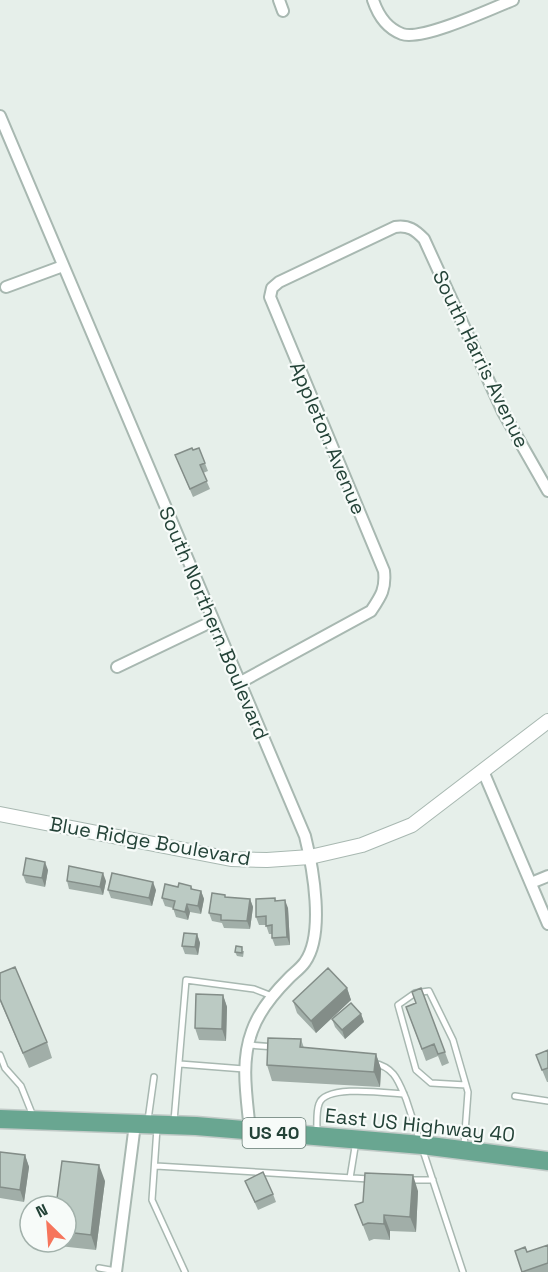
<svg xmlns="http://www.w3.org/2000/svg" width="548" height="1272" font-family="'Space Grotesk',sans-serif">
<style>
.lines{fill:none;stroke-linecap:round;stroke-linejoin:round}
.service-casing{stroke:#a8b8b1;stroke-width:8}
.minor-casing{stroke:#a8b8b1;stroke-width:14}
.tertiary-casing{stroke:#a8b8b1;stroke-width:16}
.primary-casing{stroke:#c1cac7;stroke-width:21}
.service{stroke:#fff;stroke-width:5}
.minor{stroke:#fff;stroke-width:10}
.tertiary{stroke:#fff;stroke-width:14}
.primary{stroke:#69a691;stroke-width:18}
.wall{fill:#a1aea8}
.shaded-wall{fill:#838d88}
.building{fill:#bbcac3;stroke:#838d88;stroke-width:1.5}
.labels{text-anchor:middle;stroke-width:4.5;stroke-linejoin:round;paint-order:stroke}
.shield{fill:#f7fbf9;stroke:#637a71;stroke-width:1.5}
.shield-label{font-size:18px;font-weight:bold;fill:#234237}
.street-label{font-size:20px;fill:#234237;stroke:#f7fbf9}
</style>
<rect width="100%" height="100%" fill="#e6efea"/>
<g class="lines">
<defs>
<path id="service" d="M249,1045L275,1047
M0,1055L5,1068L21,1086L33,1116
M373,1063C394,1067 398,1080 406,1099L463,1272
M180,1064L244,1069
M515,1096L548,1101
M148,1120L154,1077
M174,1121L186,980L254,989L272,996
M157,1128L152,1200L185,1272
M317,1132C317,1124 316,1112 319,1104C325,1084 387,1093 404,1094
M464,1146L468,1092L466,1085L453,1040L429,991L415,993L398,1005L416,1070L431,1083L466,1085
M156,1166L369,1179
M350,1178L356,1141
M409,1180H433
M99,1268L116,1271"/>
<path id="minor" d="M279,0L283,11
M373,0C378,15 386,28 402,34C422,41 491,9 513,0
M0,116L305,836C313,868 325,934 305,962C301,968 294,973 289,978C274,993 259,1011 252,1031C240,1063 247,1098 250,1131
M6,287L63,266
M117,667L213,621
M239,683L371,611C381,596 386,589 384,571L270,297L272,288L279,282L395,227C409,225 415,230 424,239L503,412L548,491
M483,771L548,924
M531,883L548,876
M116,1272L135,1124"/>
<path id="tertiary" d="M0,814L231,859L267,860L310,857L362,845L412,825L548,721"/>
<path id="primary" d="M0,1119L196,1126L422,1145L548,1161"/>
</defs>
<use href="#service" class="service-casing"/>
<use href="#minor" class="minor-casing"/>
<use href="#tertiary" class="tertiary-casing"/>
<use href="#primary" class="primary-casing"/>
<use href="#service" class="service"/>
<use href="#minor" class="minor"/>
<use href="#tertiary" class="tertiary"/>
<use href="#primary" class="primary"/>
</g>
<path class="wall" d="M199,448L208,471L203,473L210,489L193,497L175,455Z
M48,870L45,887L26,883L23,875Z
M67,881H106L103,895L69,889Z
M191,886L193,890L201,891L204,899L201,914L190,912L188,920L176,917L173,908L165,906L162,898L178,887Z
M108,890H156L152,906L111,898Z
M226,897L250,899L253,907L250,929L224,928L222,923L212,921L209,913Z
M275,898L276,901L288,908L290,945L275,946L272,938V934H269L266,925H259L256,917Z
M197,934L200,943L198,955L185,954L182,946Z
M244,951L243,957L237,956L235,952Z
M0,973L47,1042L52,1058L29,1068L0,1001Z
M347,988L351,1000L316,1033L297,1013L293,1001Z
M421,988L449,1063L442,1066L438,1056L426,1061L406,1007L416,1003Z
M223,995L227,1007L226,1041L199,1040L195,1028Z
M361,1014L364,1022L345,1039L335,1027L332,1019Z
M301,1039L304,1048L376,1054L381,1069L380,1087L272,1081L267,1065Z
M548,1050V1082H547L536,1055Z
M0,1152L25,1155L29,1167L24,1202L0,1198Z
M105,1181L96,1250L59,1246L58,1242H66V1206Z
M245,1181L273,1194L276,1202L258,1210Z
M418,1191L416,1232L390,1231V1240L374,1239L369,1241L355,1205Z
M548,1245V1272H523L515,1251L527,1252Z"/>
<path class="shaded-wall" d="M45,862L48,870L45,887L42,878Z
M103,873L106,881L103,895L100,887Z
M153,882L156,890L152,906L149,898Z
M201,891L204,899L201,914L198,906Z
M250,899L253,907L250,929L247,921Z
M285,900L288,908L290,945L287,937Z
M187,904L190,912L188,920L185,912Z
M197,934L200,943L198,955L195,947Z
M347,988L351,1000L316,1033L311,1021Z
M223,995L227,1007L226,1041L222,1029Z
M361,1014L364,1022L345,1039L342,1030Z
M376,1054L381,1069L380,1087L374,1072Z
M25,1155L29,1167L24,1202L20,1190Z
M99,1165L105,1181L96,1250L91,1235Z
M413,1175L418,1191L416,1232L410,1217Z
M384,1215L390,1231V1240L384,1224Z"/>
<path class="building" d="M192,448L193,450L199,448L205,463L200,465L207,481L190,489L175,455Z
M26,858L45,862L42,878L23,875Z
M69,866L103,873L100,887L67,881Z
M112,873L153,882L149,898L108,890Z
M179,883L191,886V889L201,891L198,906L187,904L185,912L173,909L175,901L162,898L165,884L178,887Z
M212,893L225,895V897L250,899L247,921L221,920V915L209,913Z
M275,898V901L285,900L287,937L272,938V925L266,926V916L256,917V899Z
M184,933L197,934L195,947L182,946Z
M236,946L242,947V953L235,952Z
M15,967L47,1042L23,1053L0,999V973Z
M328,968L347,988L311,1021L293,1001Z
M421,988L445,1052L438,1054L434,1044L422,1049L406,1007L416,1003L412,992Z
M196,994L223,995L222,1029L195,1028Z
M351,1003L361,1014L342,1030L332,1019Z
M268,1038L301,1039L300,1047L376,1054L374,1072L267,1065Z
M548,1050V1068L542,1070L536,1055Z
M0,1152L25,1155L20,1190L0,1187Z
M62,1161L99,1165L91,1235L66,1232V1206H56Z
M263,1172L273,1194L255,1202L245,1181Z
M365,1173L413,1175L410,1217L384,1215V1224L368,1223L363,1225L355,1205L363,1202Z
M548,1245V1263L522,1272L515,1251L525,1247L527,1252Z"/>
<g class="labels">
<rect class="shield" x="242.5" y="1118" width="63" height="30" rx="4.5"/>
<g class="shield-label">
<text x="274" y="1139">US 40</text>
</g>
<g class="street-label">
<text transform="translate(481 359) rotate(64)" y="7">South Harris Avenue</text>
<text transform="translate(328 438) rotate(67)" y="7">Appleton Avenue</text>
<text transform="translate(214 623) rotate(67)" y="7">South Northern Boulevard</text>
<text transform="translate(150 841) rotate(10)" y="7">Blue Ridge Boulevard</text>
<text transform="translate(420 1125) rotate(6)" y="7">East US Highway 40</text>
</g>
</g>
<g transform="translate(48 1224) rotate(335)"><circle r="28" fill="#f7fbf9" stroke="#a2b1ab" stroke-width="1.5"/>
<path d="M0-4.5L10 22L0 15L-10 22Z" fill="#f6755c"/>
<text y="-9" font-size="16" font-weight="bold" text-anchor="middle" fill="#234237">N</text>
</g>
</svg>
